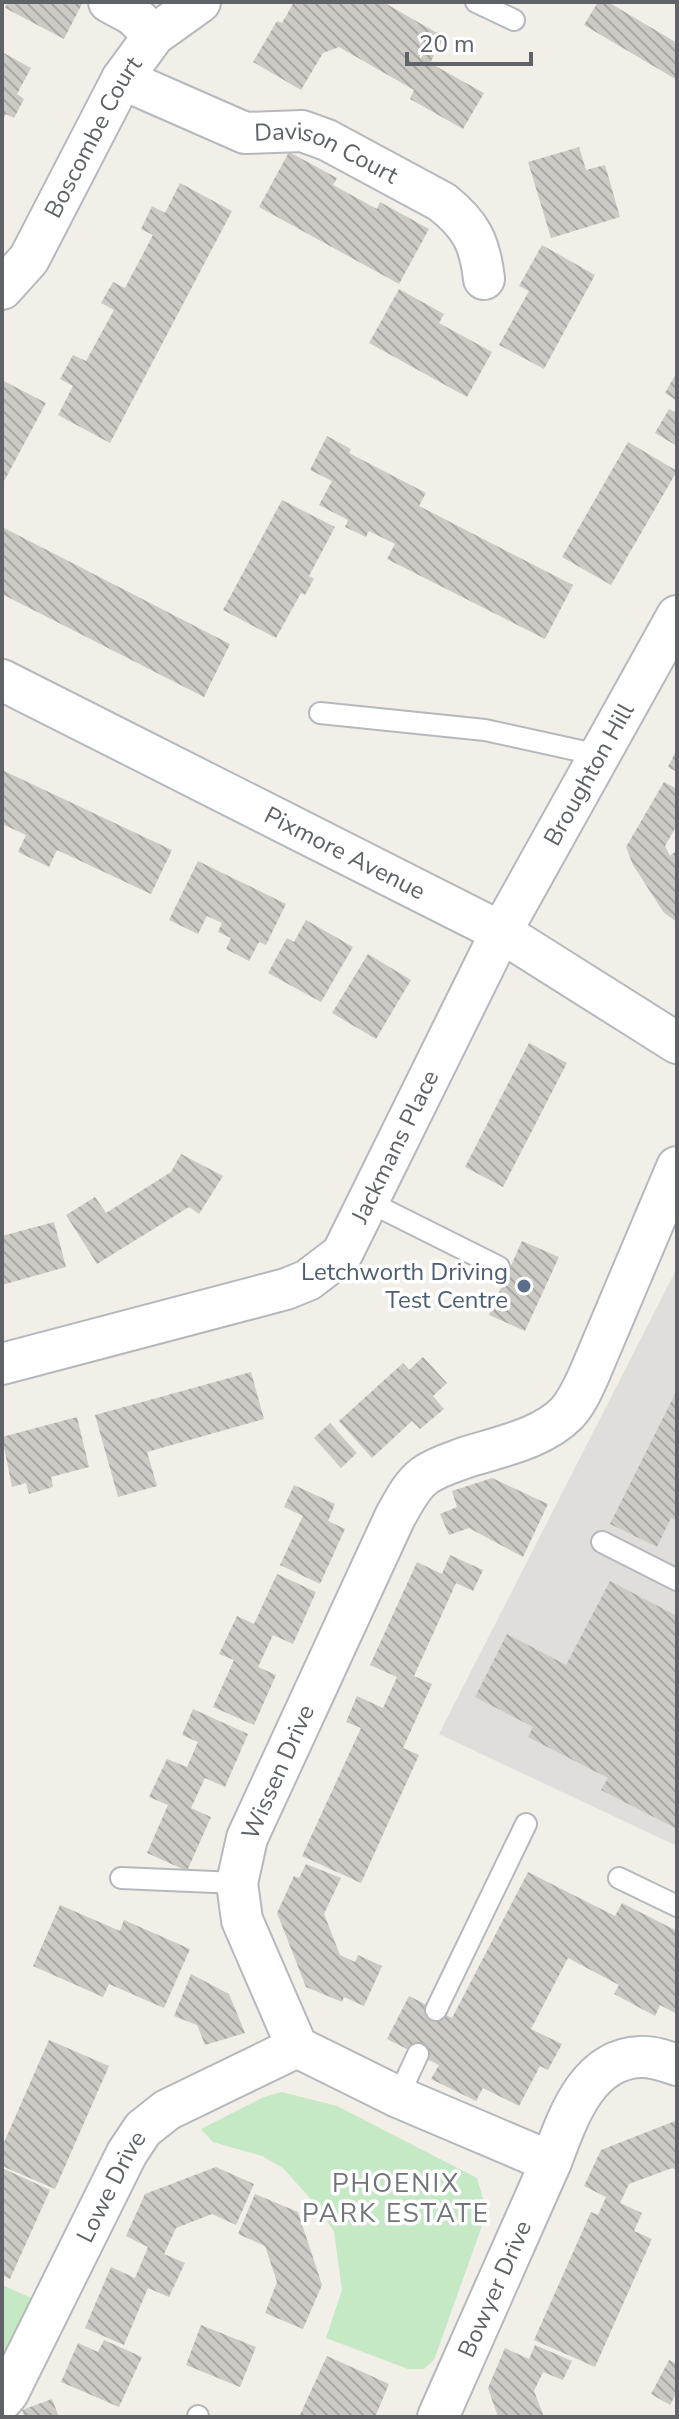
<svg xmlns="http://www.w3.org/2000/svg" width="679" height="2419" font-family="'Nunito Sans',sans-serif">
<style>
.industrial{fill:#e0deda}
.green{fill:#c5e8c5}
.building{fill:url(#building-back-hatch)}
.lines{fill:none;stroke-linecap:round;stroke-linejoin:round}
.service-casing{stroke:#b5b8bc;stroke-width:24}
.minor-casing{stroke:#b5b8bc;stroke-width:44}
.service{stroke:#fff;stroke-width:20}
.minor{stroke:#fff;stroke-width:40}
.service-dot{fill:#5c6f8a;stroke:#fff;stroke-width:3}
.labels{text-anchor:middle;stroke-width:7;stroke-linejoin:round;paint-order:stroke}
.street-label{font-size:24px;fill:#5f6368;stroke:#fff}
.service-label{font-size:24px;fill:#4e5e75;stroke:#fff;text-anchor:end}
.neighbourhood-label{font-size:26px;letter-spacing:2px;fill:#70757a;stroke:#fff}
</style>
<defs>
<pattern id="building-back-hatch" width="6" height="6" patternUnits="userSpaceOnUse" patternTransform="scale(2)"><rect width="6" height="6" fill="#cccac5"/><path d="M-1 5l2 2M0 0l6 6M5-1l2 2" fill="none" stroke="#a9a8a4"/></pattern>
</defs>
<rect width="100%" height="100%" fill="#f1efe8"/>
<path class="industrial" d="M677,1268V1846L439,1734Z"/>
<path class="green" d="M282,2092L337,2106L477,2178L487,2212L434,2360L424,2369H408L326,2338L342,2290L334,2231L309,2197L283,2168L262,2156L213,2142L201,2129L264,2097Z
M2,2285L36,2300L2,2365Z"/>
<path class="building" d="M8,2H83L64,39L5,8Z
M294,2H383L444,37L430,63L484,93L463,129L410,99L414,90L339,47L323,53L301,90L253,62L277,21L282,23Z
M598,2H608L677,43V80L584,25Z
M2,52L31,68L17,94L24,99L14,118L6,114L2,122Z
M579,147L586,170L605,165L620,217L551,238L528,162Z
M289,152L337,178L333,185L377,209L380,202L429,229L399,284L259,207Z
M180,183L232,211L110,443L58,415L73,386L60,379L73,355L86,361L114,310L101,303L113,282L125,288L153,235L141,229L152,206L165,213Z
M542,245L595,275L544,369L499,345L529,291L519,286Z
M399,289L444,314L439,323L492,352L467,397L369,343Z
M677,372V401L665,393Z
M2,380L46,403L2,485Z
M669,409L677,413V446L655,433Z
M327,436L351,449L349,453L426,493L419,506L573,585L545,639L387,559L395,544L369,531L366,537L345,527L348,520L319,505L332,481L310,470Z
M628,442L677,471L611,585L562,557Z
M282,500L335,527L309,576L314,579L305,595L301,593L276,638L223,610Z
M2,527L230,644L204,697L2,594Z
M677,749V772L668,767Z
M2,770L172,850L151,894L57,850L49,867L18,852L26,835L2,824Z
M664,782L677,789V825L665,846L670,856L677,850V922L664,913L633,865L626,847Z
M198,861L286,904L266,945L259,942L249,961L226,949L231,938L218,932L222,923L207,916L198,934L169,920Z
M306,920L353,947L321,1002L268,973L287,938L294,942Z
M368,954L411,980L376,1039L332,1013Z
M529,1043L567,1063L503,1187L465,1167Z
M181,1154L223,1176L199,1214L189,1207L97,1264L66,1215L95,1197L106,1213L171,1172Z
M54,1222L66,1267L2,1285V1236Z
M522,1241L559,1257L525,1331L489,1315Z
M423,1357L447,1383L433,1396L444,1409L420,1429L412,1421L372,1458L339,1421L403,1363L409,1370Z
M251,1372L264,1419L147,1452L157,1486L118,1497L95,1415Z
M677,1390V1521L671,1518L657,1547L610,1524Z
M77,1417L89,1467L51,1477L53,1487L29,1494L26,1483L12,1487L2,1437Z
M330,1423L357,1453L341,1468L314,1438Z
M492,1478L548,1504L523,1557L469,1528L449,1535L440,1514L457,1507L452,1491Z
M294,1485L335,1504L328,1521L345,1529L320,1584L280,1565L303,1516L284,1507Z
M450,1555L483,1570L473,1591L456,1583L414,1676L432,1684L403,1748L419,1755L361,1883L302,1856L361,1728L346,1722L357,1696L383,1708L397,1677L370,1665L417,1562L442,1574Z
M277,1574L316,1592L293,1644L273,1635L258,1667L276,1675L254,1725L213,1707L234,1660L219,1654L237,1616L254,1624Z
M610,1581L677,1616V1829L601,1790L608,1778L528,1737L533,1727L475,1697L507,1634L566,1665Z
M193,1709L248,1734L225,1787L205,1778L191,1808L211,1817L187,1871L147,1853L168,1805L149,1797L167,1759L187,1767L198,1742L182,1735Z
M306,1864L341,1878L324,1914L340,1955L355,1962L358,1955L382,1966L364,2006L344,1997L342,2002L306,1987L277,1913L294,1876L299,1878Z
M528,1872L615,1916L622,1903L677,1931V2014L660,2005L655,2016L614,1994L619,1985L568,1958L531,2029L562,2044L548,2070L540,2066L519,2106L483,2088L476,2101L431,2079L439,2065L387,2039L409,1996L452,2018Z
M60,1905L120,1931L124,1920L190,1949L164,2008L109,1984L103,1997L33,1966Z
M191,1974L229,1994L245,2033L205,2045L197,2025L174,2016Z
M49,2040L109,2066L55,2189L2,2166V2147Z
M675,2121L677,2170L672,2168L629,2184L620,2203L642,2213L634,2231L652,2239L595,2367L534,2340L591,2212L598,2215L606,2197L584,2186L601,2150Z
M216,2167L254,2184L236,2225L212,2214L176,2228L164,2254L185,2263L169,2297L148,2288L124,2345L85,2328L111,2267L135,2278L148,2247L126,2236L145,2194Z
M2,2168L50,2190L10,2279L2,2275Z
M255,2194L298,2212L322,2285L303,2329L265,2313L277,2282L265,2246L238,2234Z
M201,2325L256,2347L240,2387L186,2365Z
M104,2340L142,2357L119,2407L61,2382L78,2343L98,2352Z
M535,2345L572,2361L563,2380L543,2372L534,2391L544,2417H498L488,2388L505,2348L529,2359Z
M327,2356L389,2384L375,2417H299Z
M669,2360L677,2364V2392L670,2405L651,2394Z
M52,2399L59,2417H25L22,2410Z"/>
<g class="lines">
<defs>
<path id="service" d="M476,2L514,20
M320,713L485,730L599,755
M369,1202L499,1267
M602,1542L677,1580
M121,1878L237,1883
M619,1878L677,1906
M436,2010L526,1824
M398,2097L418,2054
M198,2416V2417"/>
<g id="minor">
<path d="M109,2L133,15L154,35"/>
<path id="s1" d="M122,79L245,133L302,131L327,140L442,202C471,225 480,243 484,279"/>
<path id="s2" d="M2,289L29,259L122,79L154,35L200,2"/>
<path id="s3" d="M2,680L501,932L677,1043"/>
<path d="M677,1167L589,1375C583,1388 577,1402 567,1413C542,1439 498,1447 464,1458C451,1463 436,1467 424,1476C411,1486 403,1503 395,1517L247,1838L237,1883L242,1920L297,2047L398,2097L551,2162C567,2120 586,2059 640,2057C652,2056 666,2061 677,2065"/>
<path id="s4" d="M2,1364L286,1289L308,1280L342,1254L501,932L677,616"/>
<path id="s5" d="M2,2400L8,2393L127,2153L143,2129L167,2110L297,2047"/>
<path id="s6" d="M438,2417L551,2162"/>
</g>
</defs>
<use href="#service" class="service-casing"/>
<use href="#minor" class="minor-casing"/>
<use href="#service" class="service"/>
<use href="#minor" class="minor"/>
</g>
<circle class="service-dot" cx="524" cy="1286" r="8"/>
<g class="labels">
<g class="street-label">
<text dy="8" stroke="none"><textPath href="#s2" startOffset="178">Boscombe Court</textPath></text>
<text dy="8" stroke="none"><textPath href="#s1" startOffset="220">Davison Court</textPath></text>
<text dy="8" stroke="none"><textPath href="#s4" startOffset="900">Broughton Hill</textPath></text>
<text dy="8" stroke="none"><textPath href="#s3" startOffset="384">Pixmore Avenue</textPath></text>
<text dy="8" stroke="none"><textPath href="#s4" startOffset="480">Jackmans Place</textPath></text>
<text transform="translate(278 1772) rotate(-66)" y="8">Wissen Drive</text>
<text dy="8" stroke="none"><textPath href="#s5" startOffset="240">Lowe Drive</textPath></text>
<text dy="8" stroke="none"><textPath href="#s6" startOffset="140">Bowyer Drive</textPath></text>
</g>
<g class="service-label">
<text x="508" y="1280">Letchworth Driving<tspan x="508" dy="28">Test Centre</tspan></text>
</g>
<g class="neighbourhood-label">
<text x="396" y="2192">PHOENIX<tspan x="396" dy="30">PARK ESTATE</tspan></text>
</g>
</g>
<rect width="679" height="2419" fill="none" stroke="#5f6368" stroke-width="8"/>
<path d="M407 52v12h124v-12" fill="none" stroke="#5f6368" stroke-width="4"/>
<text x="419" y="52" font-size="24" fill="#5f6368" stroke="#ffffff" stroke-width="6" paint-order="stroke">20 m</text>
</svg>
